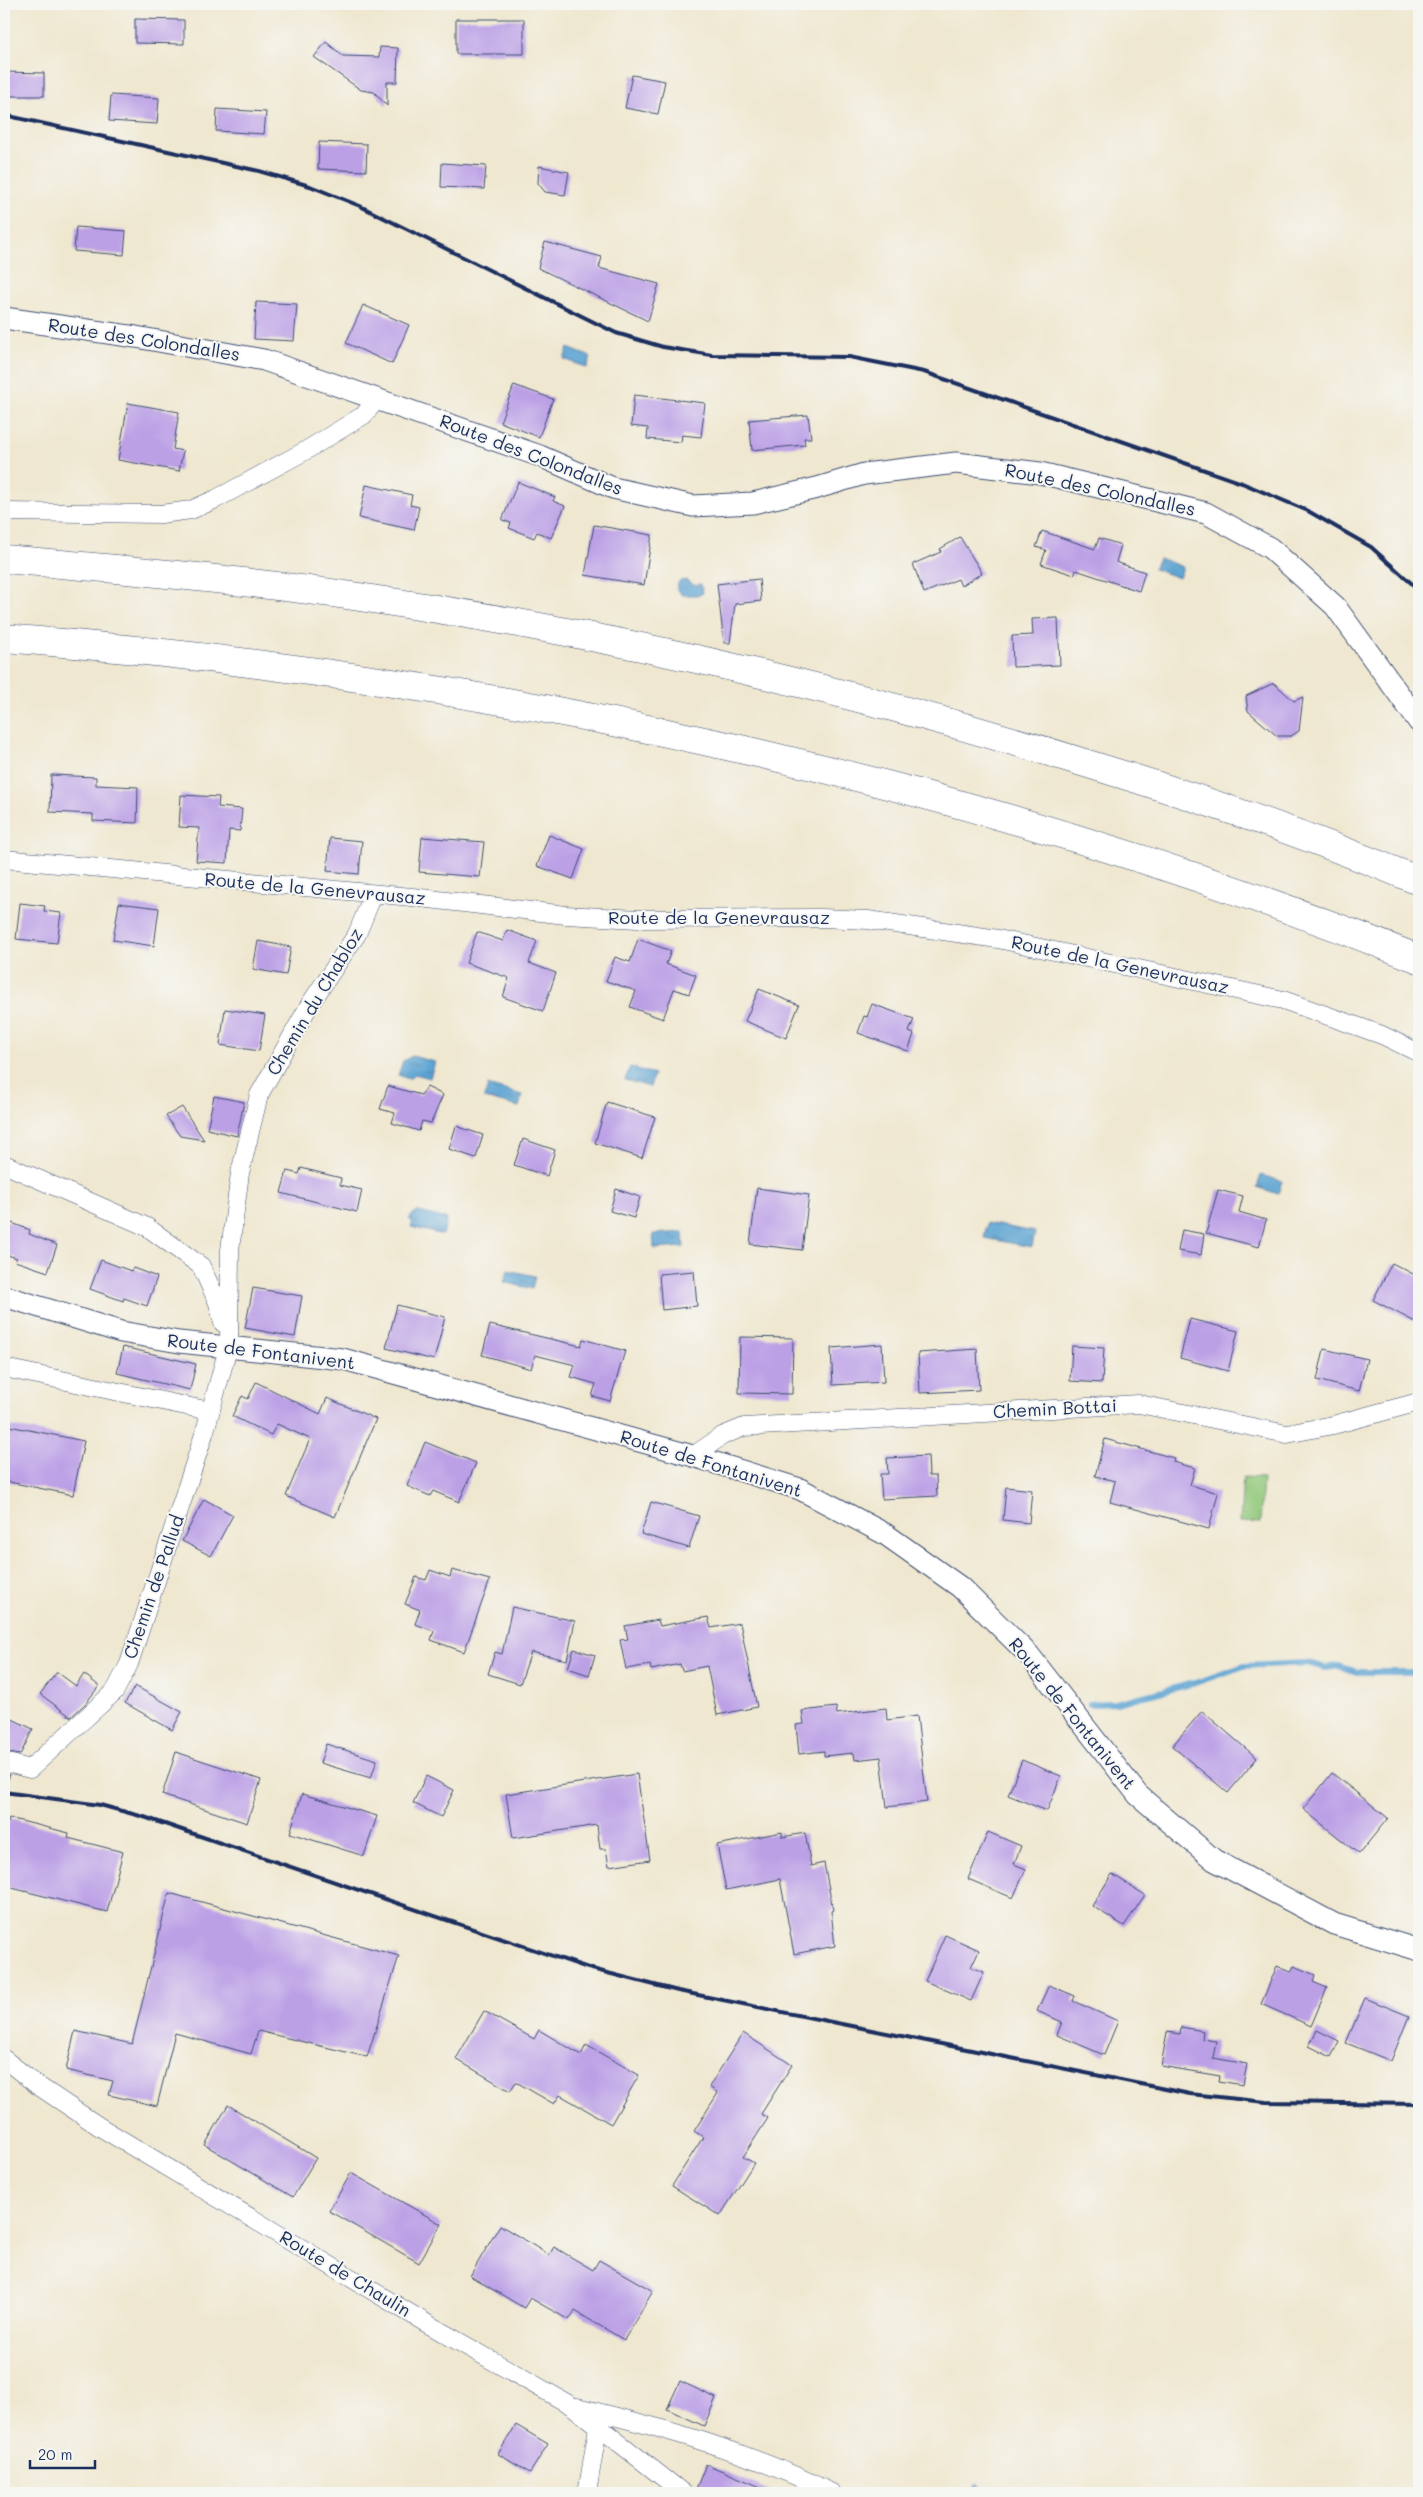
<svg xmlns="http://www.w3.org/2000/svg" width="1423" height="2497" font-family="Mali,sans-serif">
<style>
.grass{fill:#91c779;stroke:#567b6c}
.water{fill:url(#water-ripples);stroke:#3c6998}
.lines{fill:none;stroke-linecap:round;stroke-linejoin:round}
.stream{stroke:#5ca3d2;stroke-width:6}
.building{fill:#bca0e6}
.minor-casing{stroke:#3b4b6f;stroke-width:19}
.tertiary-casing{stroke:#3b4b6f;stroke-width:23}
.motorway-casing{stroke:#3b4b6f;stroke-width:29}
.minor{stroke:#fff;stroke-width:18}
.tertiary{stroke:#fff;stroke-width:21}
.motorway{stroke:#fff;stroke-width:28}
.rail{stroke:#1b2f5e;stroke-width:4}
.labels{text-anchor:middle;stroke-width:4;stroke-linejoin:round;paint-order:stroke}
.street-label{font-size:18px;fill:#1b2f5e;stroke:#f6f6f2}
</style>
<defs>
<pattern id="water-ripples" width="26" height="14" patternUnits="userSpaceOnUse" patternTransform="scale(1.25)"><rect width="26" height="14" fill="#5ca3d2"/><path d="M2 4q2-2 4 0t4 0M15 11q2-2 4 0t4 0" fill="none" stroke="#4b85ae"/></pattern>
</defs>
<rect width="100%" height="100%" fill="#f6f6f2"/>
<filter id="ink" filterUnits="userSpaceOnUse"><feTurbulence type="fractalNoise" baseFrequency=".02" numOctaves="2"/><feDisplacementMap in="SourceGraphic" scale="10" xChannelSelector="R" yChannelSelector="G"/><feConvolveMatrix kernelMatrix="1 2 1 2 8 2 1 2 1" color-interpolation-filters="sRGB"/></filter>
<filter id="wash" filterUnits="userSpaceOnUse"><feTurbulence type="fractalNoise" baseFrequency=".0096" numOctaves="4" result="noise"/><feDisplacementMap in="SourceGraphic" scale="20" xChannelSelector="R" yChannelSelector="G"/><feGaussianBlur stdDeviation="1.12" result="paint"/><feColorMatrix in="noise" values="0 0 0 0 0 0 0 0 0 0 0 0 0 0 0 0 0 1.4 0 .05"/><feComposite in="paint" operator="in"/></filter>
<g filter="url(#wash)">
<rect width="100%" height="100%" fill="#efe7cf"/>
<path class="grass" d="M1243,1477L1263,1478L1260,1523L1240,1522Z"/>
<path class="water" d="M568,348L591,357L587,368L564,359Z
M1159,558L1183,567L1179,578L1154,569Z
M686,580L694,585L701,584L703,593L699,595H682L677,590V585L680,581Z
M412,1056L435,1062L430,1078L415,1074L409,1079L398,1075L403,1061Z
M630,1067L654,1074L650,1087L625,1080Z
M488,1085L522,1095L519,1107L484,1098Z
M1261,1175L1282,1181L1278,1194L1257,1187Z
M416,1211L447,1219L443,1235L411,1227L412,1224L409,1219Z
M987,1223L1035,1232L1032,1247L984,1238Z
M683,1232L684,1247L654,1249L653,1234Z
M508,1270L535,1276L532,1289L504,1282Z
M977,2483L990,2493H969Z"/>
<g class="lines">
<path class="stream" d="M1090,1704L1116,1703L1195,1683L1244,1666L1307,1663L1326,1668L1339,1666L1357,1672H1419"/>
</g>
<g id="blocks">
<path class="building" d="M135,19L184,20V44L135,43Z
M456,19H524V54H456Z
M326,42L343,56L379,57L380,47L398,48L397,82H387V106L374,92L361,90L314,57Z
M4,72L44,73V96H4Z
M632,75L665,81L658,114L625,108Z
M111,95L159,98L157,124L109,121Z
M217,109L266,112L264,134L216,131Z
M319,142L367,144L366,171L318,169Z
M442,163L486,166L484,189L441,187Z
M539,166L569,172L565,195L545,192L538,183Z
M76,227L126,231L124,255L74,251Z
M545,242L602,257L599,268L659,284L648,321L538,268Z
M256,302L297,304L294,341L254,339Z
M363,305L409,325L392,364L346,343Z
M514,385L553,399L539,437L500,422Z
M634,395L705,403L701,437L682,435L681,442L647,439L648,428L631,426Z
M128,403L179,412L173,449L183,451L179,471L118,460Z
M808,415L811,438H804L805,445L752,450L749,420Z
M518,482L555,497L553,501L565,506L551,538L537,532L534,538L509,528L511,523L502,520Z
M366,485L412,495L410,505L419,507L414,530L359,518Z
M594,525L652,535L644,585L585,575Z
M1042,531L1095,549L1099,538L1121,545L1116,562L1145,572L1139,591L1076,570L1074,575L1041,564L1046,550L1036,547Z
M960,537L982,573L961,586L958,579L924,593L913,564L941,552L940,549Z
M759,579L761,601L735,604L730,643H724L717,584Z
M1058,618L1060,665L1013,667L1012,636L1033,635L1032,619Z
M1274,683L1294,701L1303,697L1299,731L1291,736H1277L1248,711L1246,696Z
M51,775L96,777V785L138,787L137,823L93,821V814L50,812Z
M181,795L219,797L218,807L242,809L240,831L229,830L227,863L196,861L199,828L179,827Z
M549,835L584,849L573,879L537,866Z
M422,837L484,842L480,877L419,872Z
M330,838L362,841L359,874L327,871Z
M20,903L45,906L44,911L61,913L57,943L16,939Z
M119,903L159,908L154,946L113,940Z
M507,930L537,941L529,963L556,973L543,1011L503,997L509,978L466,963L477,932L503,941Z
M638,939L671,951L666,964L696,975L689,994L674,989L663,1019L630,1007L636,991L606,981L615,957L630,962Z
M258,941L291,947L286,975L253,969Z
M759,989L799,1005L786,1038L745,1021Z
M872,1004L914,1019L909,1032L914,1034L908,1051L858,1033L864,1016L867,1017Z
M225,1009L265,1015L259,1051L220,1045Z
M388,1086L421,1095L427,1087L443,1095L431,1123L422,1121L419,1131L392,1123L395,1113L380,1109Z
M214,1096L244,1102L237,1136L207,1129Z
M607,1102L655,1117L642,1158L595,1143Z
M182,1107L204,1140L180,1136L166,1116Z
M456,1126L483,1135L476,1158L449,1149Z
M523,1139L555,1150L547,1176L514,1165Z
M301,1168L341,1178L340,1185L362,1190L357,1212L281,1193L287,1171L299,1174Z
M757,1188L809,1195L802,1250L750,1244Z
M616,1189L640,1197L634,1218L610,1211Z
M1218,1190L1243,1196L1239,1212L1266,1220L1259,1247L1206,1233Z
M4,1220L30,1230L29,1234L57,1245L48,1272L15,1261L17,1258L4,1254Z
M1182,1230L1204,1234L1201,1255L1178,1251Z
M101,1260L131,1271L133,1268L157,1277L147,1306L124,1298L123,1301L90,1289Z
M1392,1263L1419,1277V1324L1373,1300Z
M694,1271L697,1306L662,1310L659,1274Z
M253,1288L302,1296L295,1337L245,1328Z
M397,1305L445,1317L434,1360L386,1348Z
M1190,1319L1238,1331L1228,1371L1180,1358Z
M490,1325L581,1346L583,1339L625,1351L610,1401L592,1396L596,1384L571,1377L575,1365L535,1355L531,1369L482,1355Z
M740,1337L793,1338L792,1394L739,1393Z
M882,1344L884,1382L833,1385L831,1348Z
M1072,1346L1104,1348L1102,1383L1070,1381Z
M123,1347L196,1364L190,1390L117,1373Z
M977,1349L979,1390L920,1393L918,1353Z
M1324,1349L1367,1359L1359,1391L1317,1380Z
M256,1382L320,1414L327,1398L376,1419L335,1517L286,1496L310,1439L277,1424L271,1435L232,1416L242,1396L248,1399Z
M4,1425L84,1441L73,1495L4,1481Z
M1105,1439L1174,1458L1173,1462L1195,1468L1190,1485L1218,1493L1209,1529L1110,1502L1115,1481L1095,1476Z
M425,1442L476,1463L459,1502L433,1491L430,1496L407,1486Z
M928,1456L929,1476H936L937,1496L882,1499L880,1474H888L887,1458Z
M1006,1487L1032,1490L1029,1523L1003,1520Z
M204,1499L233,1515L211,1556L182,1541Z
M651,1502L699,1516L689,1548L641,1534Z
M430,1570L450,1577L452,1570L490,1580L464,1652L431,1640L434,1631L415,1624L420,1610L405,1604L416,1577L426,1580Z
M512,1607L575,1621L567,1660L531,1652L520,1684L488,1674L495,1652L502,1654Z
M708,1617L711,1628L740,1623L757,1707L717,1715L707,1666L682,1671L680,1664L651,1670L650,1665L626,1669L620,1640L628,1639L625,1626L658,1620L660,1626Z
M574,1649L595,1655L589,1675L568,1668Z
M57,1672L76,1686L84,1674L99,1686L86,1703L71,1717L40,1694Z
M135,1686L182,1712L172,1730L125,1703Z
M836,1707L837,1714L886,1708L887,1720L917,1716L927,1802L887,1807L881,1757L855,1760L854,1753L824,1756V1751L799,1754L796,1725L804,1724L802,1711Z
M1202,1711L1257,1758L1228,1793L1172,1746Z
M4,1715L33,1729L20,1755L4,1752Z
M326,1744L377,1760L371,1778L320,1763Z
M176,1752L261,1780L247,1823L162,1795Z
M1022,1760L1061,1776L1047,1811L1008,1795Z
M4,1773L10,1775L4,1788Z
M1332,1773L1388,1818L1359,1854L1303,1809Z
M637,1774L650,1860L609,1866L606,1849H600L597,1825L513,1838L506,1794Z
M426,1776L454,1790L441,1817L413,1803Z
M302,1794L377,1816L364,1856L290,1833Z
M9,1818L69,1833L68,1838L123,1852L107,1912L4,1886V1822L8,1823Z
M782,1832V1837L805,1833L811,1866L824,1863L833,1910L831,1911L835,1946L794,1954L780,1879L726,1890L717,1845Z
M988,1832L1021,1846L1014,1864L1026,1869L1013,1898L968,1879Z
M1112,1874L1145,1895L1124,1926L1092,1906Z
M169,1893L399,1956L367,2057L258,2031L251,2054L175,2033L157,2106L109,2095L113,2081L66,2070L75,2031L132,2044Z
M945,1935L979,1950L971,1967L984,1972L971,2001L925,1981Z
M1277,1966L1291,1972L1294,1966L1315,1975L1313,1982L1327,1988L1311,2026L1261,2004Z
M1049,1985L1075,1996L1073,2001L1118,2021L1104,2055L1057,2035L1062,2022L1037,2011Z
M1365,1998L1409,2016L1391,2061L1346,2043Z
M484,2011L534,2039L539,2030L581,2055L586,2045L639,2075L611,2124L560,2095L554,2104L516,2082L510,2091L456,2059Z
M1181,2027L1203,2031L1202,2039L1216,2041L1213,2058L1247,2064L1243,2085L1219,2081L1220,2076L1161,2066L1167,2032L1180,2034Z
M1317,2030L1339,2041L1331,2057L1309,2046Z
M743,2033L792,2065L761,2114L768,2118L743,2157L754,2163L720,2216L672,2186L703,2137L694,2131L718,2093L709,2087Z
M228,2105L316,2158L293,2197L205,2145Z
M351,2173L441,2224L419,2263L329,2211Z
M500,2225L549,2255L554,2247L593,2270L599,2260L653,2291L624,2340L575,2311L569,2320L530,2298L524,2308L470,2276Z
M680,2381L716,2398L704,2426L667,2409Z
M516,2425L548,2444L530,2473L498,2454Z
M706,2464L775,2493H707L696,2489Z"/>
</g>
</g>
<g filter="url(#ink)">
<use href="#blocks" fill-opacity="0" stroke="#3b4b6f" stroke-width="1"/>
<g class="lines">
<defs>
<path id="minor" d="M4,512L161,514L191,510L216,499L305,451L364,415L377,399
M4,859L412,897L566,915L638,919L822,918L868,920L998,939L1283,1000L1382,1035L1419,1053
M4,1164L147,1227L201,1266L218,1303L223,1323
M4,1368L210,1411
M693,1456L722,1436L744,1427L1139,1404L1287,1434L1333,1425L1419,1402
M4,1762L30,1769L115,1691L129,1664L205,1431L229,1345L230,1250L240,1173L259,1095L310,1004L357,934L373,895
M4,2059L37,2085L100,2127L426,2323L572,2406L683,2493
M577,2407C665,2428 752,2453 832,2493
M587,2493L598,2427"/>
<path id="tertiary" d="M4,318L136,337L264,360L540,456L613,488L693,506L753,503L817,488L864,474L956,463L1040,473L1206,513L1270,548L1335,606L1419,722
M4,1296L121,1332L179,1342L343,1359L693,1456L800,1489L885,1534L960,1587L1029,1655L1138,1795L1214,1860L1334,1924L1419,1950"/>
<path id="motorway" d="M4,559C118,569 232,579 346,595C597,631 846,688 1088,764C1200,798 1311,836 1419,881
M4,638C488,676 967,779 1419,959"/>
</defs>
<use href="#minor" class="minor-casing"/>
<use href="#tertiary" class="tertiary-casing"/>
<use href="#motorway" class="motorway-casing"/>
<use href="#minor" class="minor"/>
<use href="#tertiary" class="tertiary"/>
<use href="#motorway" class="motorway"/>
<path class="rail" d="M4,115L259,171L310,186L360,206L616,333L663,347L712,355L849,357L924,372L1242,483L1308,511L1371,547L1419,590
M4,1792L100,1805L144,1817L588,1968L678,1991L1190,2094L1266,2102L1419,2104"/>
</g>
</g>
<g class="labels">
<g class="street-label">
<text transform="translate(144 340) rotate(9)" y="6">Route des Colondalles</text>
<text transform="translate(531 455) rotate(21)" y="6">Route des Colondalles</text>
<text transform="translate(1100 490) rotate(12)" y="6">Route des Colondalles</text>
<text transform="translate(315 889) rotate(5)" y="6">Route de la Genevrausaz</text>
<text x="719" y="924">Route de la Genevrausaz</text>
<text transform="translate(1120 965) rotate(12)" y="6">Route de la Genevrausaz</text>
<text transform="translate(315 1002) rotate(-59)" y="6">Chemin du Chabloz</text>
<text transform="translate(261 1352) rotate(7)" y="6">Route de Fontanivent</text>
<text transform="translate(1055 1409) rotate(-3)" y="6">Chemin Bottai</text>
<text transform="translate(711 1464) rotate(17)" y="6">Route de Fontanivent</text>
<text transform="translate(154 1587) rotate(-71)" y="6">Chemin de Pallud</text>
<text transform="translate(1072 1714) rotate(51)" y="6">Route de Fontanivent</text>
<text transform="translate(345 2274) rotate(31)" y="6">Route de Chaulin</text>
</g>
</g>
<rect width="1423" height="2497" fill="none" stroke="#f6f6f2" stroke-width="20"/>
<path d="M30 2460v8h65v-8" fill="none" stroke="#1b2f5e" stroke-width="2.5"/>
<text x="38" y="2460" font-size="15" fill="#1b2f5e" stroke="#f6f6f2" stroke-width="4" paint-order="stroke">20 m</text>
</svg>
